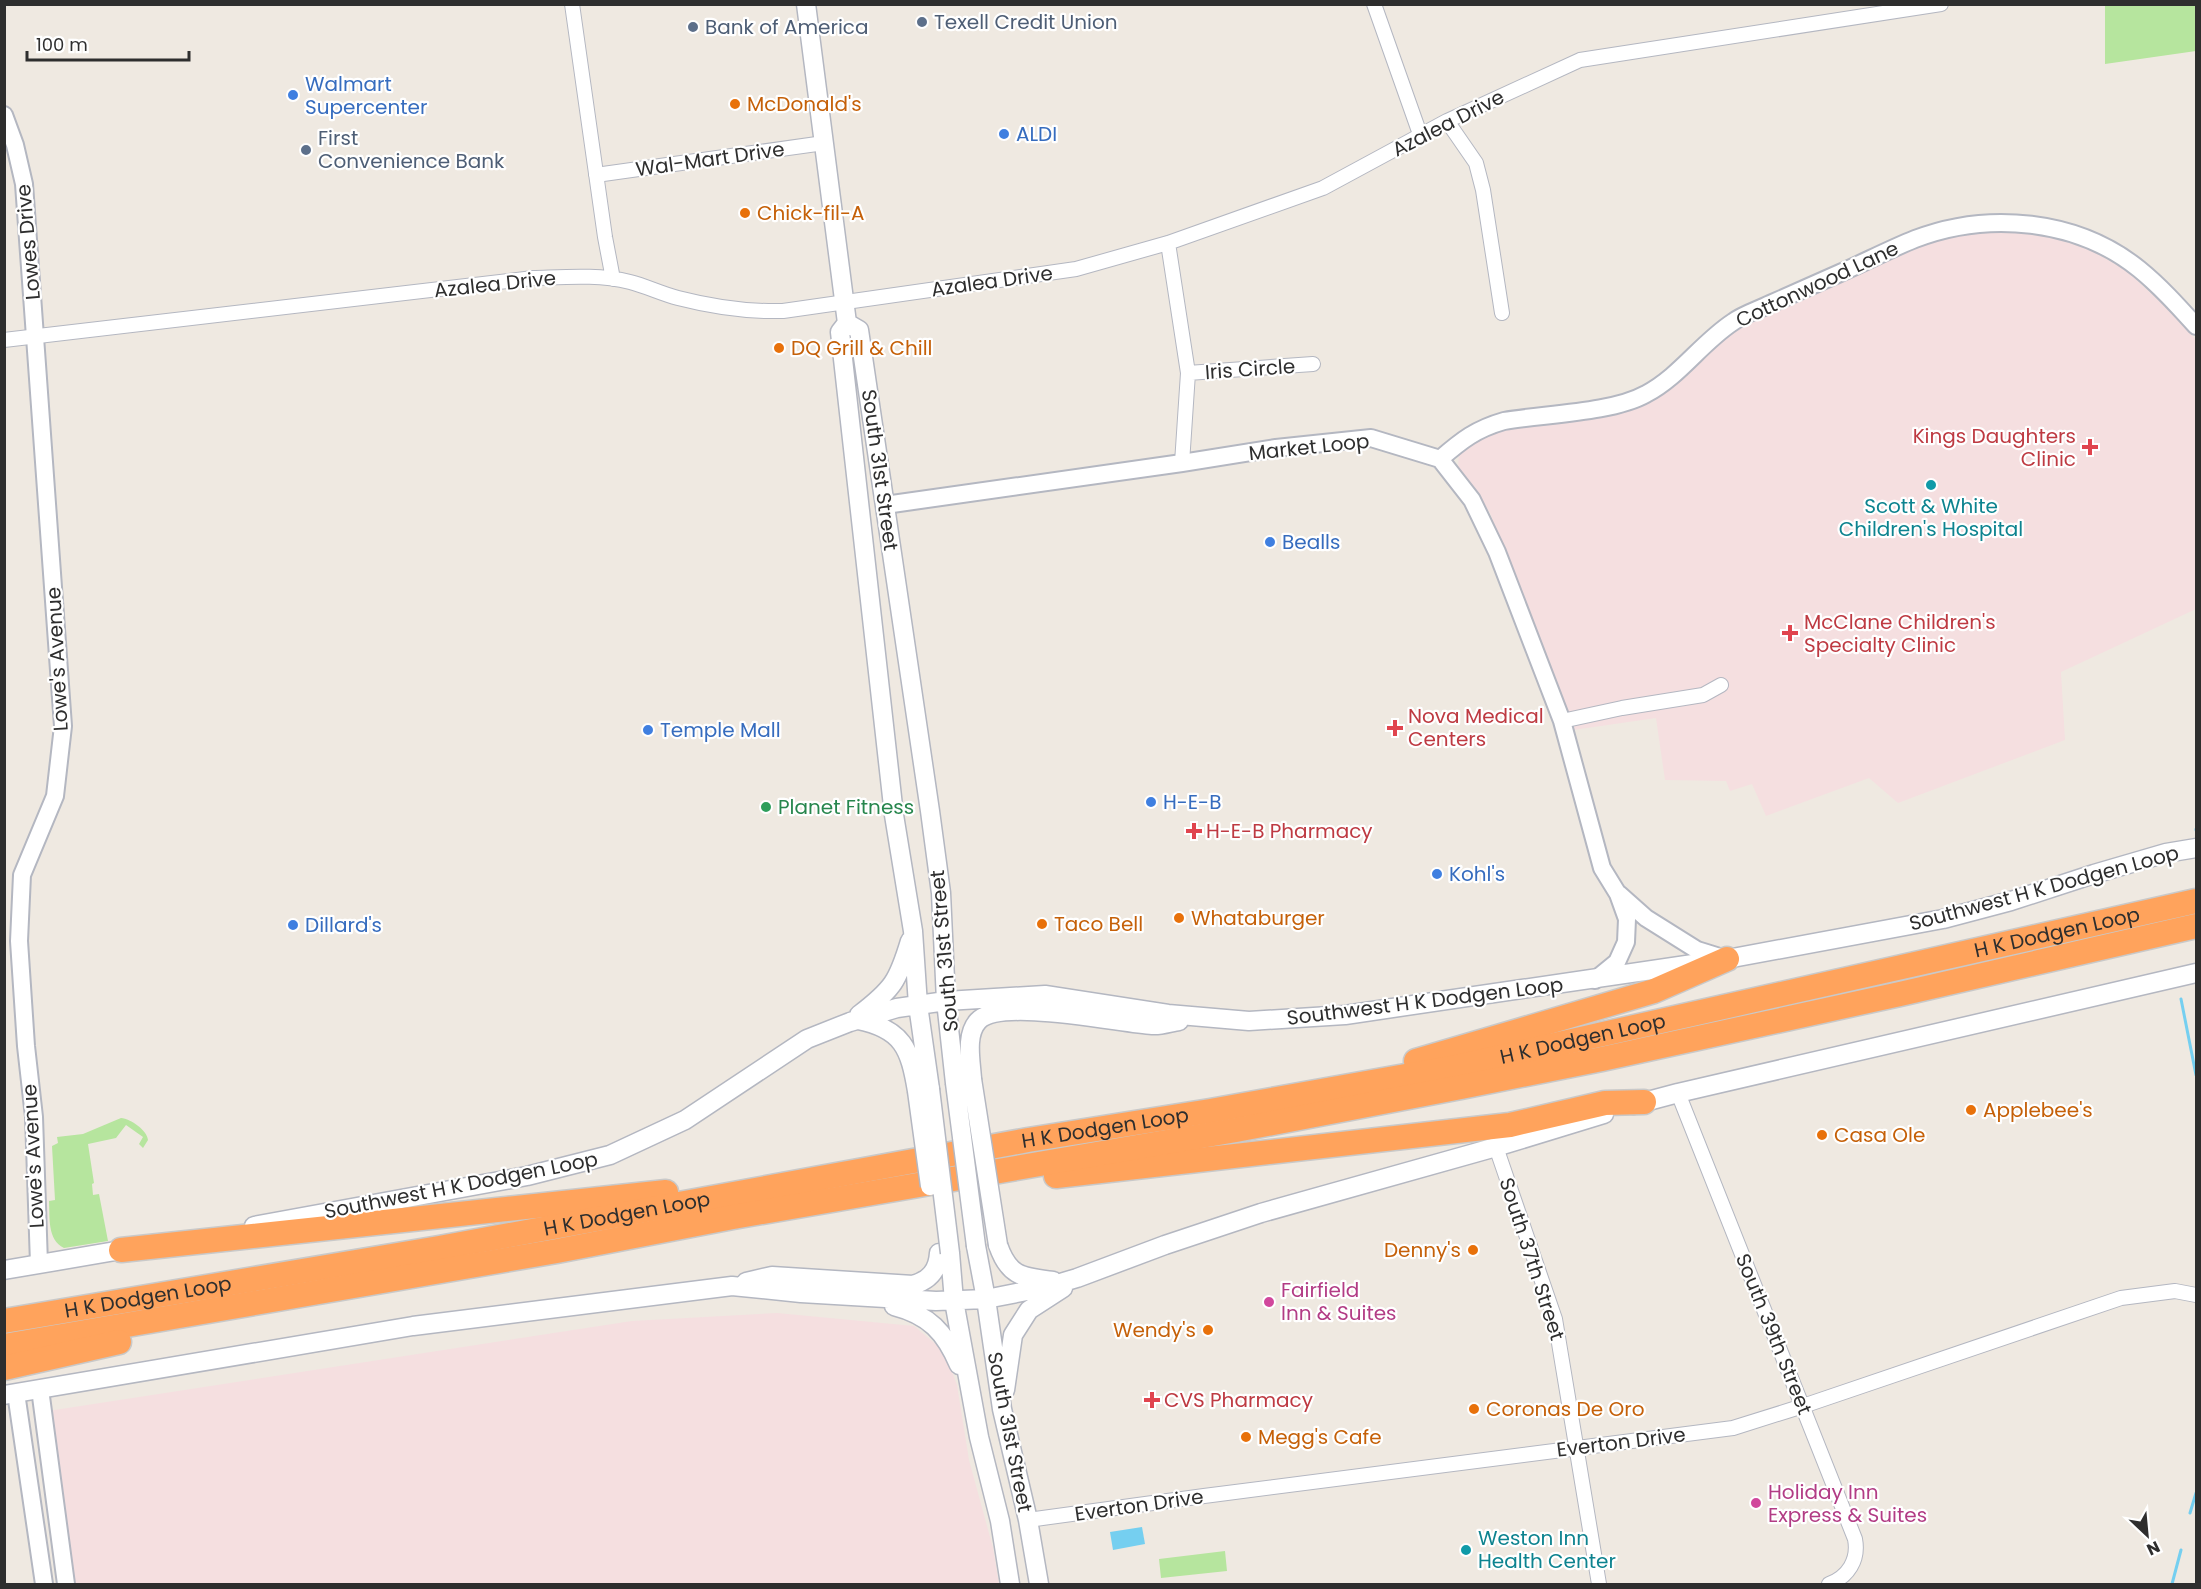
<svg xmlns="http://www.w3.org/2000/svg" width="2201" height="1589" font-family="Poppins,sans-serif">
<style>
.medical{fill:#f5dfe0}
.green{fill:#b6e59e}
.water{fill:#75cff0}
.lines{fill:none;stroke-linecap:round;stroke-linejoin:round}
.stream{stroke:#75cff0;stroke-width:3}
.minor-casing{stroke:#b4b7c1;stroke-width:16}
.tertiary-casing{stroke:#b4b7c1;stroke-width:20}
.secondary-casing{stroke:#b4b7c1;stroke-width:21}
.motorway-casing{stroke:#c9c9c9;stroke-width:27}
.minor{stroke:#fff;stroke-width:14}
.tertiary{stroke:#fff;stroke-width:16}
.secondary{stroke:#fff;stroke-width:18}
.motorway{stroke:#ffa35c;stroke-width:24}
.secondary-bridge-casing{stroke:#b4b7c1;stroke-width:21;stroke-linecap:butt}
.secondary-bridge{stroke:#fff;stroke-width:18}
.service-dot{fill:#5c6f8a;stroke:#fff;stroke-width:2}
.shop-dot{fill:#3f7fe0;stroke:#fff;stroke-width:2}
.food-dot{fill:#e8710a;stroke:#fff;stroke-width:2}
.health-dot{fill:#e0444e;stroke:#fff;stroke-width:2}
.culture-dot{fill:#0f9aa8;stroke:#fff;stroke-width:2}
.leisure-dot{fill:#2e9e5b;stroke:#fff;stroke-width:2}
.hotel-dot{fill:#d1479c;stroke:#fff;stroke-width:2}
.labels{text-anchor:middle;stroke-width:4.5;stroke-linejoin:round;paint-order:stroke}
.service-label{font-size:20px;fill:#4e5e75;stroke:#fff;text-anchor:start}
.shop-label{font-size:20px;fill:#366cbe;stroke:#fff;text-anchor:start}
.food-label{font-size:20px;fill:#c56008;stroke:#fff;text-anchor:start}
.street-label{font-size:20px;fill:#2e2e2e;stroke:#fff}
.health-label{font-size:20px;fill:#be3a42;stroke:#fff;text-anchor:start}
.culture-label{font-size:20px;fill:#0d838f;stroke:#fff}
.leisure-label{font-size:20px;fill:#27864d;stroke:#fff;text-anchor:start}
.hotel-label{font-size:20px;fill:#b23c85;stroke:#fff;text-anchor:start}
</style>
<rect width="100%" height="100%" fill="#efe9e1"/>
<path class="medical" d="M1999,230L2046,235L2091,250L2127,271L2173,314L2196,340V609L2061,672L2065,740L1898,803L1869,778L1766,816L1752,784L1730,791L1726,781L1665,780L1656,718L1573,730L1490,513L1474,487L1458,469L1459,451L1483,437L1512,428L1601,416L1646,404L1678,383L1728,336L1760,316L1925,245L1964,234Z
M777,1313L914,1326L944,1351L957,1385L969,1460L993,1548L999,1584H72L48,1411L632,1321Z"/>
<path class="green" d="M2105,5H2196V51L2105,64Z
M121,1118C131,1119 147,1130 148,1140L143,1148L139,1144L143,1137L126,1125L116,1138L88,1144L94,1183L92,1184L93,1195L99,1194L108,1241L64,1248C47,1240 50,1217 49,1201L55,1200L52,1146L58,1143L57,1137L83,1134Z
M1225,1551L1227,1571L1161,1578L1159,1559Z"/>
<path class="water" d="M1142,1527L1145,1544L1113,1550L1110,1532Z"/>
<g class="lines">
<path class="stream" d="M2196,830V829
M2181,999L2196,1075
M2190,1513L2196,1493
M2172,1584L2181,1550"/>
<defs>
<path id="minor" d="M572,4L605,237L613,279
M1374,4L1421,137
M1447,121L1476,163L1483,190L1502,313
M596,175L824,143
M1168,243L1188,373L1182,463
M4,340L533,278C566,277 598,274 630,282C646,286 662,294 678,298C713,307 747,312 783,311L1076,269L1168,243L1323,188L1447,121L1580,60L1941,4
M1188,373L1313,364
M1562,721L1622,708L1703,695L1721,685
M1678,1093L1855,1539C1859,1560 1848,1577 1829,1584
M1496,1147L1555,1319L1599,1584
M1028,1520L1204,1496L1733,1428L1803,1406L2121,1298L2175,1291L2196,1295"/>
<path id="tertiary" d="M4,115L15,145L24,184L63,726L55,796L22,875L19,941L26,1046L34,1117L39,1264
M1440,459C1462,440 1476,429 1504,421C1544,414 1612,413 1646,394C1680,376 1701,343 1733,322C1744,314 1758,310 1770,304C1793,294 1817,283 1840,273C1865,262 1890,249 1915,239C1988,211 2077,219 2139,269C2160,286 2178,306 2196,326
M885,505L1182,463L1276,448L1371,438L1440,459L1472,500L1497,552L1562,721L1602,868L1618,894L1627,919L1626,942L1617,962L1595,980
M1619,894L1646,918L1697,950L1726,959
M40,1389L66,1584
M16,1393L44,1584"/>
<path id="secondary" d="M806,4L847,323L840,332L894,815L913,931L918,1005L930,1089
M847,323L859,330L930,811L941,893L946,1001L955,1083
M859,1015C893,989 898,981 910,941
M858,1020C903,1029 910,1049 917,1091
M972,1079C971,1061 965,1035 978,1021C1000,997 1119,1023 1152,1025C1161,1026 1171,1022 1179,1021
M1633,1105L1678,1093L2196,973
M254,1226L527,1176L610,1155L685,1120L807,1039L850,1022L897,1008L946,1001L1045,995L1168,1014L1249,1021L1345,1015L1727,959L1943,919L2011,901L2094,874L2166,853L2196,848
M998,1245C1009,1277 1022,1277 1053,1281
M976,1246L986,1299L1002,1409L1028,1520L1039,1584
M950,1253L954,1301L979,1437L1000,1521L1010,1584
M4,1270L133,1248
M746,1282L772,1276L913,1285C930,1280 938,1270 939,1253
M894,1306C929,1315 945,1332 959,1365
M1005,1390L1013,1335L1029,1310L1063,1288
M4,1395L413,1326L732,1286L801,1293L936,1301L986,1299L1047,1287L1077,1278L1165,1245L1261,1213L1496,1147L1604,1114"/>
<g id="motorway">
<path d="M1416,1061L1654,991L1727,959"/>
<path d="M1056,1176L1510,1125L1605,1103L1644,1102"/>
<path d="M121,1250L666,1192"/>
<path id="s1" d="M4,1321L439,1248L1028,1140L1210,1111L1456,1067L2196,901"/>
<path d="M4,1346L557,1251L733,1217L1236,1130L1461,1087L1602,1059L1900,994L2196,926"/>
<path d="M4,1368L119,1342"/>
</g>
</defs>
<use href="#minor" class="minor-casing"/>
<use href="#tertiary" class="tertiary-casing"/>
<use href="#secondary" class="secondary-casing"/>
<use href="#motorway" class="motorway-casing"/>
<use href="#minor" class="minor"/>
<use href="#tertiary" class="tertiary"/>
<use href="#secondary" class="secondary"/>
<use href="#motorway" class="motorway"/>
<defs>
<path id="secondary-bridge" d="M972,1079L998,1245
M955,1083L976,1246
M930,1089L950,1253
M917,1091L930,1186"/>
</defs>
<use href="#secondary-bridge" class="secondary-bridge-casing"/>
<use href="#secondary-bridge" class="secondary-bridge"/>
</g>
<g class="service-dot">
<circle cx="922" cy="22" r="6"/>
<circle cx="693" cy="27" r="6"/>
<circle cx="306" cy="150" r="6"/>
</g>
<g class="shop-dot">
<circle cx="293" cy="95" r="6"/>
<circle cx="1004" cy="134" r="6"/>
<circle cx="1270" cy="542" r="6"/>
<circle cx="648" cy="730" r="6"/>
<circle cx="1151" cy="802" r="6"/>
<circle cx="1437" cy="874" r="6"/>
<circle cx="293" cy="925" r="6"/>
</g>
<g class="food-dot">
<circle cx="735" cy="104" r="6"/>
<circle cx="745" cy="213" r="6"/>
<circle cx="779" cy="348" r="6"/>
<circle cx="1179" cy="918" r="6"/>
<circle cx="1042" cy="924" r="6"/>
<circle cx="1971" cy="1110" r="6"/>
<circle cx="1822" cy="1135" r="6"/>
<circle cx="1473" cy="1250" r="6"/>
<circle cx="1208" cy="1330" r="6"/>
<circle cx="1474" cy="1409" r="6"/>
<circle cx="1246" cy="1437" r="6"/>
</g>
<g class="health-dot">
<path d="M2087 438h6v6h6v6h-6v6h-6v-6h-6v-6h6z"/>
<path d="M1787 624h6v6h6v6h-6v6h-6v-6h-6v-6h6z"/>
<path d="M1392 719h6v6h6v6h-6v6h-6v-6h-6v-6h6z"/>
<path d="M1191 822h6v6h6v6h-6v6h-6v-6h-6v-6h6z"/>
<path d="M1149 1391h6v6h6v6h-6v6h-6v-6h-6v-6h6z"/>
</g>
<g class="culture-dot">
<circle cx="1931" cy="485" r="6"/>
<circle cx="1466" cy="1550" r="6"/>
</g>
<circle class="leisure-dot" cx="766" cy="807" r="6"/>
<g class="hotel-dot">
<circle cx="1269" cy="1302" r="6"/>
<circle cx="1756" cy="1503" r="6"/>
</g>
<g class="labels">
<g class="service-label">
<text x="934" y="29">Texell Credit Union</text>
<text x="705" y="34">Bank of America</text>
<text x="318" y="145">First<tspan x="318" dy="23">Convenience Bank</tspan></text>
</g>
<g class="shop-label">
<text x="305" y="91">Walmart<tspan x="305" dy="23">Supercenter</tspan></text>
<text x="1016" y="141">ALDI</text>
<text x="1282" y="549">Bealls</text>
<text x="660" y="737">Temple Mall</text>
<text x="1163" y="809">H-E-B</text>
<text x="1449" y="881">Kohl's</text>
<text x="305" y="932">Dillard's</text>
</g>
<g class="food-label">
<text x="747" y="111">McDonald's</text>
<text x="757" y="220">Chick-fil-A</text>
<text x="791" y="355">DQ Grill &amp; Chill</text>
<text x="1191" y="925">Whataburger</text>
<text x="1054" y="931">Taco Bell</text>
<text x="1983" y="1117">Applebee's</text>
<text x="1834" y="1142">Casa Ole</text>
<text x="1461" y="1257" text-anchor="end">Denny's</text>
<text x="1196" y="1337" text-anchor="end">Wendy's</text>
<text x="1486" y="1416">Coronas De Oro</text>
<text x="1258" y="1444">Megg's Cafe</text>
</g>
<g class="street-label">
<text transform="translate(1448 123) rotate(-27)" y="7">Azalea Drive</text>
<text transform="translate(710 159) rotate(-8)" y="7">Wal-Mart Drive</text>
<text transform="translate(28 242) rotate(-95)" y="7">Lowes Drive</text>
<text transform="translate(992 281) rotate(-8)" y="7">Azalea Drive</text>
<text transform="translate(495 284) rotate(-6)" y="7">Azalea Drive</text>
<text transform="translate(1817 284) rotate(-25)" y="7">Cottonwood Lane</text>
<text transform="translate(1250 369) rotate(-4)" y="7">Iris Circle</text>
<text transform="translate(1309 447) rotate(-6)" y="7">Market Loop</text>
<text transform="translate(880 470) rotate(82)" y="7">South 31st Street</text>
<text transform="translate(57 659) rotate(-93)" y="7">Lowe's Avenue</text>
<text transform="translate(2044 888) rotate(-15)" y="7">Southwest H K Dodgen Loop</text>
<text dy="7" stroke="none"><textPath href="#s1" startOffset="2090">H K Dodgen Loop</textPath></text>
<text transform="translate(944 951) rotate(-95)" y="7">South 31st Street</text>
<text transform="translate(1425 1001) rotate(-7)" y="7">Southwest H K Dodgen Loop</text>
<text dy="7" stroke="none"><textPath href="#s1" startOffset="1604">H K Dodgen Loop</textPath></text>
<text dy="7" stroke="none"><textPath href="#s1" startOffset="1118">H K Dodgen Loop</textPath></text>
<text transform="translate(33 1156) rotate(-93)" y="7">Lowe's Avenue</text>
<text transform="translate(461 1185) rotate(-11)" y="7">Southwest H K Dodgen Loop</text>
<text dy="7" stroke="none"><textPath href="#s1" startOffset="632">H K Dodgen Loop</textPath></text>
<text transform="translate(1532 1259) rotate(72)" y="7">South 37th Street</text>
<text dy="7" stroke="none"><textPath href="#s1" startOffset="146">H K Dodgen Loop</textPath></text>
<text transform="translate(1774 1334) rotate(68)" y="7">South 39th Street</text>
<text transform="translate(1010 1432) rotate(79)" y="7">South 31st Street</text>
<text transform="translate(1621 1442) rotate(-7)" y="7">Everton Drive</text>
<text transform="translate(1139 1505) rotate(-8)" y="7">Everton Drive</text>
</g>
<g class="health-label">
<text x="2076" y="443" text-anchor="end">Kings Daughters<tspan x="2076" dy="23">Clinic</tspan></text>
<text x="1804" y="629">McClane Children's<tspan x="1804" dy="23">Specialty Clinic</tspan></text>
<text x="1408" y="723">Nova Medical<tspan x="1408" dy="23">Centers</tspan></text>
<text x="1206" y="838">H-E-B Pharmacy</text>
<text x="1164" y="1407">CVS Pharmacy</text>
</g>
<g class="culture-label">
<text x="1931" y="513">Scott &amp; White<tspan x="1931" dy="23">Children's Hospital</tspan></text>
<text x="1478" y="1545" text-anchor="start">Weston Inn<tspan x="1478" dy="23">Health Center</tspan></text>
</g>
<g class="leisure-label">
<text x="778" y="814">Planet Fitness</text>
</g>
<g class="hotel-label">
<text x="1281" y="1297">Fairfield<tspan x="1281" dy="23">Inn &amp; Suites</tspan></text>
<text x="1768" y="1499">Holiday Inn<tspan x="1768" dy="23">Express &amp; Suites</tspan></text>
</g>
</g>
<rect width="2201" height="1589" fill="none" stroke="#2e2e2e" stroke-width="12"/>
<g transform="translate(2147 1535) rotate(154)" stroke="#ffffff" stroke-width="4.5" paint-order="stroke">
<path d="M0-4.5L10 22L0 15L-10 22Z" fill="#2e2e2e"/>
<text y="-9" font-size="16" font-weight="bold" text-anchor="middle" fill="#2e2e2e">N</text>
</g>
<path d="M27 51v9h162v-9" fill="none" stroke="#2e2e2e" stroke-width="3"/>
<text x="36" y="51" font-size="18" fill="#2e2e2e" stroke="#ffffff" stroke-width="4.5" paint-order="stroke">100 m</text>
</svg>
